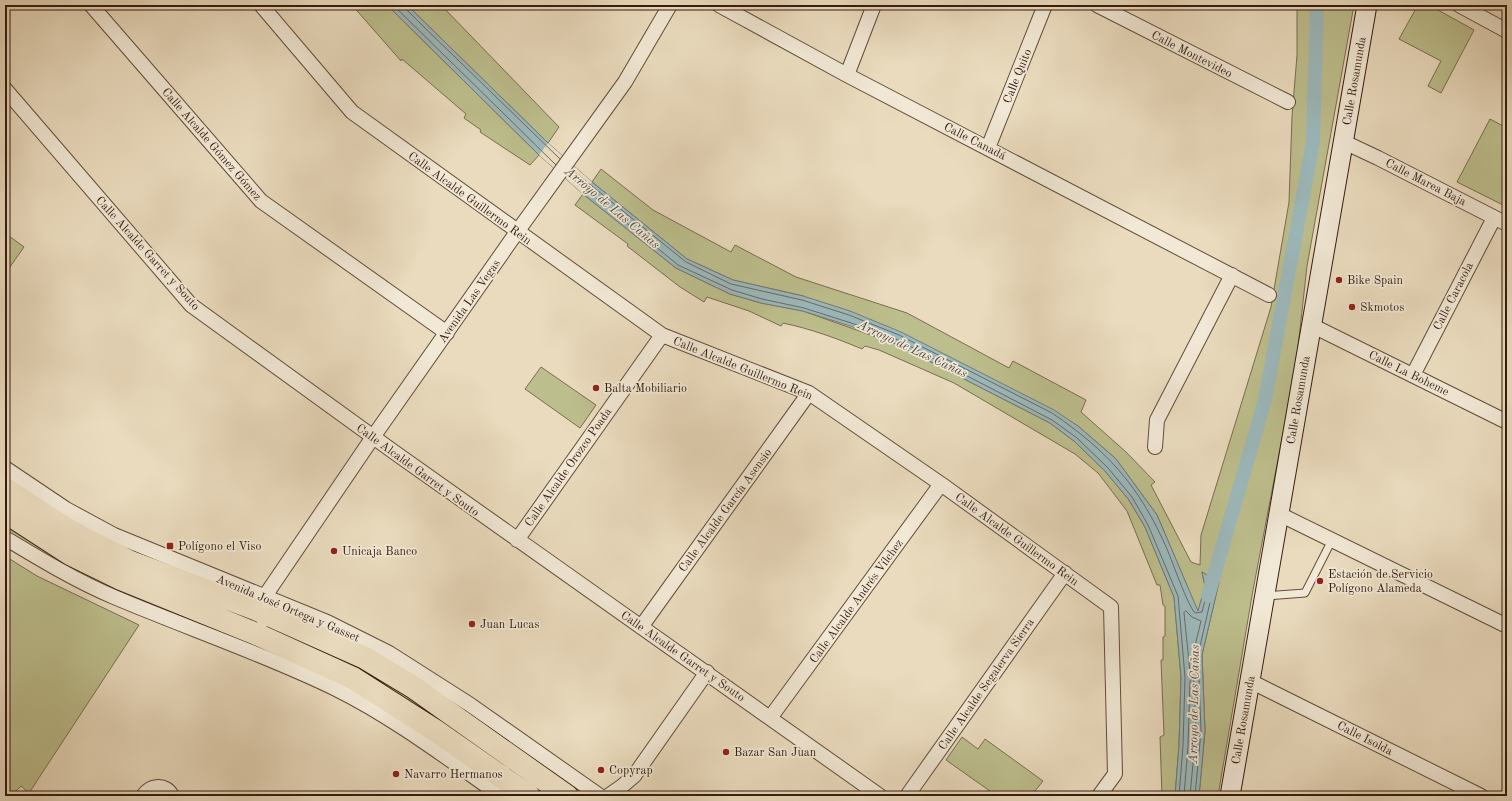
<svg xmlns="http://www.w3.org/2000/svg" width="1512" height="801" font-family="'Old Standard TT',serif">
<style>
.green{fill:#bdbe8d;stroke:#796d4e}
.water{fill:#9cb9bc;stroke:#737a77}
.pier{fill:#eadbbe}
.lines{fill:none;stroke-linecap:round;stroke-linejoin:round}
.shore{stroke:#686a66;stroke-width:1}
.canal{stroke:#9cb9bc;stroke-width:14}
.service-casing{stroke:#624c3b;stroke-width:9}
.minor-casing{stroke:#624c3b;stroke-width:16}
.secondary-casing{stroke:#351c0f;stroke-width:21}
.primary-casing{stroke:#351c0f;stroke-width:24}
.service{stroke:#f1e8d5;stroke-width:7}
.minor{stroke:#f1e8d5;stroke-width:14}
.secondary{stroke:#f1e8d5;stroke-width:19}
.primary{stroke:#eadbbe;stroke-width:22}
.poi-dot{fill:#8f2418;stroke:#f1e8d5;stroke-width:1.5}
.labels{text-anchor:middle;stroke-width:3.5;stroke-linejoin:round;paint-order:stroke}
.street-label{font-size:12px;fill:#351c0f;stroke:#f1e8d5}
.poi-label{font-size:12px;fill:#351c0f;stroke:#f1e8d5;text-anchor:start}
.water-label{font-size:13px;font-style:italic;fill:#544b43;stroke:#f1e8d5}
</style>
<rect width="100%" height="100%" fill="#eadbbe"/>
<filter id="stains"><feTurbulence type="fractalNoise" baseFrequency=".005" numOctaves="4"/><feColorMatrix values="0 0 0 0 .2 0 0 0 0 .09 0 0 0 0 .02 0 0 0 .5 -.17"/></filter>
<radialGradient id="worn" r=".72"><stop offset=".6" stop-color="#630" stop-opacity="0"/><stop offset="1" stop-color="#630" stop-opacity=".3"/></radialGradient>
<path class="green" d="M352,5H387L539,155L530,165L480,132L481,130L464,118L466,114L402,59L401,61Z
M407,5H441L559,127L548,143Z
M1297,5H1354L1307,266L1296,365L1253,590L1218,796H1199L1205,731L1202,655L1219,582L1202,572L1205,586L1198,612L1157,515L1116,459L1078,426L803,296L733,280L687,259L592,182L601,169L653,210L731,252L735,245L796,277L907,313L1009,368L1013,361L1086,400L1081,412L1126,452L1155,482L1151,485L1191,562L1200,565L1201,535L1271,307L1289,202L1292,117L1297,55Z
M1418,5H1429L1474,30L1441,93L1428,86L1441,61L1399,39Z
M1490,119L1507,128V207L1457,182Z
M583,194L676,268L730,294L761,303L803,311L896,344L1050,423L1074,441L1105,471L1129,500L1145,527L1174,597L1181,677L1179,746L1175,796H1162L1160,737L1164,735L1161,660H1163V637L1165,636V606L1163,605L1160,585H1157L1127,511L1098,473L1075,454L954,383L879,350L865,346L862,349C836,338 811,329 783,323L781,326L749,311L707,297L704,302L680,287L627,246L628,244L575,205Z
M5,233L24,247L5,274Z
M541,367L596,405L580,428L525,389Z
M5,522L274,650L273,654L99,584L55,562L5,532Z
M5,556L37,576L139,625L29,793L21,786L11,796H5Z
M296,636L334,654L401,690L554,796H542L519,779L294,642Z
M962,737L978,749L985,739L1043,781L1031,796H997L946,760Z"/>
<path class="water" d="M387,5H407L548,143L592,182L687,259L733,280L803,296L850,311L901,332L1054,410L1078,426L1116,459L1157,515L1198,611L1205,586L1202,572L1219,582L1202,655L1205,731L1199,796H1175L1179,746L1181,677L1174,597L1145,527L1129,500L1105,471L1074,441L1050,423L896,344L850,326L803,311L761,303L730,294L676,268L583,194L539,155Z"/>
<path class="pier" d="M548,143L592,182L583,194L539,155Z"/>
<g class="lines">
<path class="shore" d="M393,5L556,165
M405,5L406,9L424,27L560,159
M572,170L686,262L731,284L802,300L849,315L899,335L1052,413C1108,451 1140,487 1167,549C1173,563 1187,604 1195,613L1202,612L1209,584L1211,583L1214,585L1198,655L1201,731L1195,796
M568,175L678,265L732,290L762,299L804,308L851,323L898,340L1052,420L1077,438L1108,468L1132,497L1148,525L1178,596L1185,677L1183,746L1179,796
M1186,611L1192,617L1201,621L1193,654L1194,671L1192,673L1190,672L1184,613Z
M1184,796L1188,746L1190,681L1192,679L1194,681L1196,731L1190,796"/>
<path class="canal" d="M1208,596L1265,400L1313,142L1317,5"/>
<defs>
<path id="service" d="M1265,596L1305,593L1332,540"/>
<path id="minor" d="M91,5L261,201L447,333
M261,5L352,112L662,335L809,393L941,484L1111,607L1115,774L1099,796
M719,5L847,75L1269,295
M1097,5L1288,102
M1459,5L1507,31
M847,75L874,5
M5,89L191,305L394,452L880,796
M1344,142L1378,158L1507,224
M988,148L1045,5
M1311,325L1507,422
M1413,375L1494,218
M1155,447L1157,420L1232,275
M5,468L66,509L114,535L327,622L389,653L469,704L600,796
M1279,514L1507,626
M5,538C40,559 76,581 114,597C187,628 262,653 334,688C393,717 447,758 501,796
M517,540L662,335
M264,620L261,612L265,596L373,437L517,232L625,82L670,5
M641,627L809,393
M1250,681L1481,796
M770,718L941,484
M143,796C150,785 166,783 172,796
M608,796L621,787L634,776L707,672
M907,796L1065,573"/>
<path id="secondary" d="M1230,796L1367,5"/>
<path id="primary" d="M5,489L75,534L131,562L255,609L365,658L413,687L567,796
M5,512L70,554L121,579L254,633L353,678L436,731L529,796"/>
</defs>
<use href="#service" class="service-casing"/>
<use href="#minor" class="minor-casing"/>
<use href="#secondary" class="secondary-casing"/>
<use href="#primary" class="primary-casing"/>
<use href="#service" class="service"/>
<use href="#minor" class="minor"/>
<use href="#secondary" class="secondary"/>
<use href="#primary" class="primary"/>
</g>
<g class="poi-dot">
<circle cx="1339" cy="280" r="4"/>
<circle cx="1352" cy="307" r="4"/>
<circle cx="596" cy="388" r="4"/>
<rect x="166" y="542" width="8" height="8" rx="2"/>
<circle cx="334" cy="551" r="4"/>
<circle cx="1320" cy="581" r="4"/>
<circle cx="472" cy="624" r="4"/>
<circle cx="726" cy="752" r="4"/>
<circle cx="601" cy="770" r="4"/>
<circle cx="396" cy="774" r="4"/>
</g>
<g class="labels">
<g class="street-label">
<text transform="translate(1192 54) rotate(27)" y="4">Calle Montevideo</text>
<text transform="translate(1017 76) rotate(-68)" y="4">Calle Quito</text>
<text transform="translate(1354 81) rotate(-80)" y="4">Calle Rosamunda</text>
<text transform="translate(975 141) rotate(27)" y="4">Calle Canadá</text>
<text transform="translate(212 144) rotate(49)" y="4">Calle Alcalde Gómez Gómez</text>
<text transform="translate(1426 182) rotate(27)" y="4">Calle Marea Baja</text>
<text transform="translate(470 198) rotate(36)" y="4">Calle Alcalde Guillermo Rein</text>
<text transform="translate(148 253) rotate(48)" y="4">Calle Alcalde Garret y Souto</text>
<text transform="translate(1453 296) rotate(-63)" y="4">Calle Caracola</text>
<text transform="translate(469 301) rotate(-55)" y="4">Avenida Las Vegas</text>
<text transform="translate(743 368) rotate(22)" y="4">Calle Alcalde Guillermo Rein</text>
<text transform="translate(1409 373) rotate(26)" y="4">Calle La Boheme</text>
<text transform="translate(1298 400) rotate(-80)" y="4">Calle Rosamunda</text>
<text transform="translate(568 467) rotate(-55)" y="4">Calle Alcalde Orozco Poada</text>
<text transform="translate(418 470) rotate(36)" y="4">Calle Alcalde Garret y Souto</text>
<text transform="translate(725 510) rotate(-54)" y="4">Calle Alcalde García Asensio</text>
<text transform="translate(1017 539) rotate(36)" y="4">Calle Alcalde Guillermo Rein</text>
<text transform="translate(856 601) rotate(-54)" y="4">Calle Alcalde Andrés Vílchez</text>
<text transform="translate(288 608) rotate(23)" y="4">Avenida José Ortega y Gasset</text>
<text transform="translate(683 656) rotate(35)" y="4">Calle Alcalde Garret y Souto</text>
<text transform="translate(986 684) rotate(-55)" y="4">Calle Alcalde Segalerva Sierra</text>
<text transform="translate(1243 720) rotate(-80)" y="4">Calle Rosamunda</text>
<text transform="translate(1365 738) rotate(27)" y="4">Calle Isolda</text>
</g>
<g class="poi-label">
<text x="1347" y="284">Bike Spain</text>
<text x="1360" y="311">Skmotos</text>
<text x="604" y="392">Balta Mobiliario</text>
<text x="178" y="550">Polígono el Viso</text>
<text x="342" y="555">Unicaja Banco</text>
<text x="1328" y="578">Estación de Servicio<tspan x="1328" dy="14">Polígono Alameda</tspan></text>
<text x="480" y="628">Juan Lucas</text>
<text x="734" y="756">Bazar San Juan</text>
<text x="609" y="774">Copyrap</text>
<text x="404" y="778">Navarro Hermanos</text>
</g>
<g class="water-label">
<text transform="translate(613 207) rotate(40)" y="5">Arroyo de Las Cañas</text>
<text transform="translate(913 348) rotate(25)" y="5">Arroyo de Las Cañas</text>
<text transform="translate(1193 704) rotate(-89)" y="5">Arroyo de Las Cañas</text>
</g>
</g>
<rect width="1512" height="801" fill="none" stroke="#eadbbe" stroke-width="20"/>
<rect x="6" y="6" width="1500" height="789" fill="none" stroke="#351c0f" stroke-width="2"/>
<rect x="10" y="10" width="1492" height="781" fill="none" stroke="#351c0f"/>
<rect width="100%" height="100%" filter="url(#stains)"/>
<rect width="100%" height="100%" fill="url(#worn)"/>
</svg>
